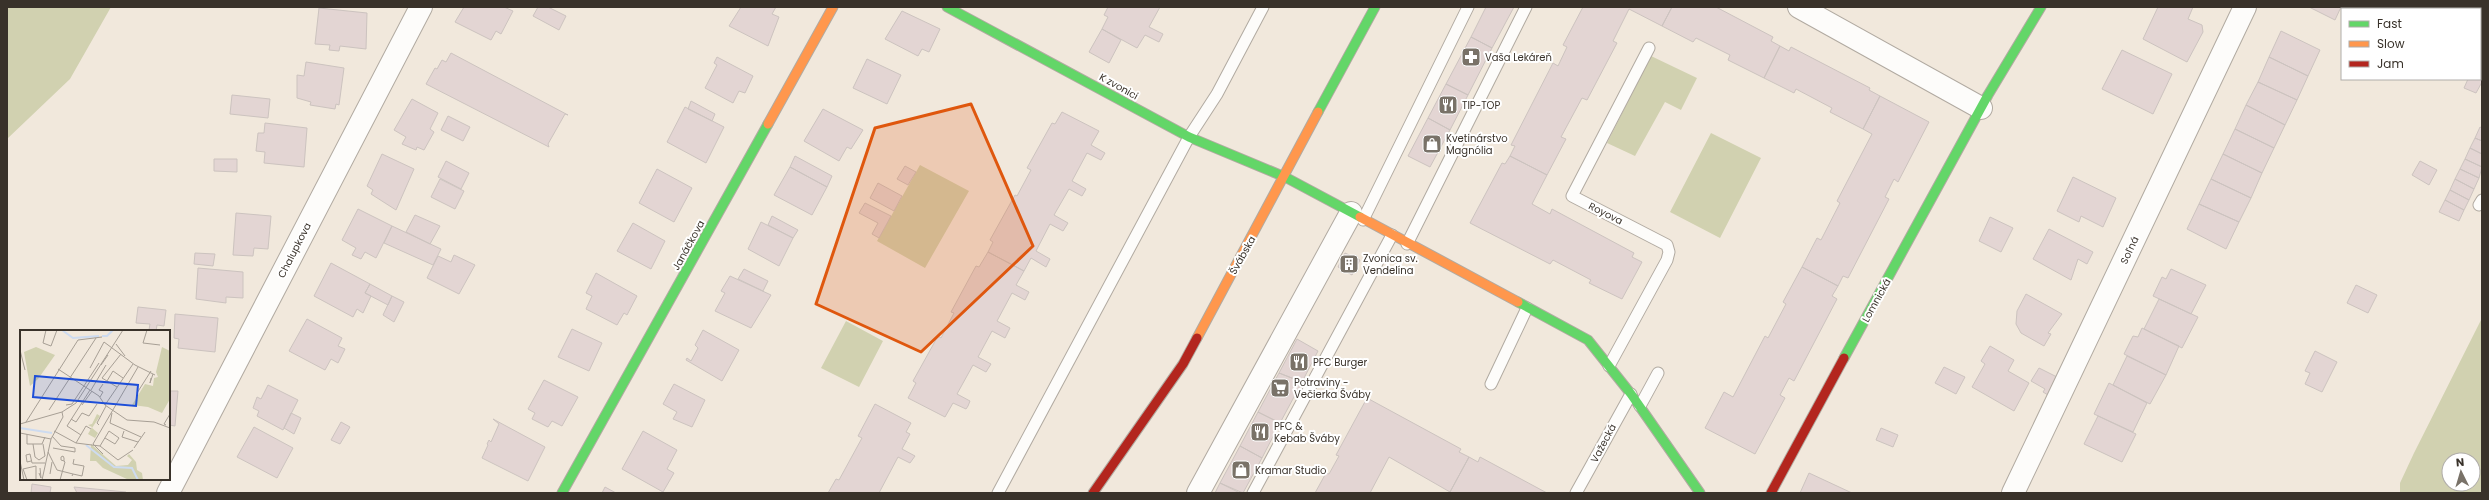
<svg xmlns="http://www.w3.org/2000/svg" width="2489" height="500" font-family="Poppins,sans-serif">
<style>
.green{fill:#d1d1b0;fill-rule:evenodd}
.building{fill:#e3d5d3;stroke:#ccc3bf}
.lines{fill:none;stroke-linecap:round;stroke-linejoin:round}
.lane-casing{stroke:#b1aaa1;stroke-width:13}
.street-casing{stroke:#b1aaa1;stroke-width:24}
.fast-casing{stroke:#b1aaa1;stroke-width:11}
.slow-casing{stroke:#b1aaa1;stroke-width:11}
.jam-casing{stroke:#b1aaa1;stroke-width:11}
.lane{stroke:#fdfcfa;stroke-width:11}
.street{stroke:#fdfcfa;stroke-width:22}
.fast{stroke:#63d668;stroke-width:9}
.slow{stroke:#ff974d;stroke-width:9}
.jam{stroke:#b3261e;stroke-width:9}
.marked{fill:#df570e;fill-opacity:0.2;stroke:#df570e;stroke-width:3;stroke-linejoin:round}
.labels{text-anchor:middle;stroke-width:4;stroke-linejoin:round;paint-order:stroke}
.poi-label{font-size:10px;fill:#39322a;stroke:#fff;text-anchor:start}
.street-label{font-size:10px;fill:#39322a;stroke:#fff}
.inset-river{fill:none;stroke:#cddbf0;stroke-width:2}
.inset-road{fill:none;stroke:#a79f95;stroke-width:1}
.view{fill:#1d4ed8;fill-opacity:0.15;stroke:#1d4ed8;stroke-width:2}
.inset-edge{fill:none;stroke:#39322a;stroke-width:2}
</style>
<rect width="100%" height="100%" fill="#f1e8dc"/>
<path class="green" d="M7,7H111L70,79L7,139Z
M1651,56L1697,78L1681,110L1665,102L1635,156L1607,143Z
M1711,133L1761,158L1720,238L1670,212Z
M920,165L969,191L925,268L877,241Z
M2482,318V493H2400V483L2414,453ZM2449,460H2473V484H2449Z
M846,321L883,341L859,387L821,368Z"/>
<path class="building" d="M464,7H504L513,11L501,34L496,31L491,40L455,22Z
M538,7H548L566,16L559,30L533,16Z
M741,7H776L772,14L779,17L768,46L729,26Z
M1108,7H1160L1149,27L1163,34L1159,42L1145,35L1137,48L1102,29L1108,17L1104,15Z
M1486,7H1514L1492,48L1471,37Z
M1583,7H1672L1662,26L1629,9L1613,41L1617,43L1587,100L1582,98L1561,137L1566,139L1547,175L1510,156L1515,146L1511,145L1553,63L1558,66L1567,47L1563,45Z
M1672,7H1716L1773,37L1771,41L1780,46L1764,78L1728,60L1730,55L1696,38L1693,42L1662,26Z
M2158,7H2193L2188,19L2202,25L2203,32L2187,62L2143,39Z
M2309,7H2341L2335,20Z
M319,8L367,13L366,49L340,46L339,51L329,50L330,45L315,44Z
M902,11L940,29L929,52L922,49L918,56L885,39Z
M1102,29L1121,40L1109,63L1089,52Z
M2281,31L2320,50L2308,76L2269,57Z
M1471,37L1492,48L1468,95L1446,84Z
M1780,46L1789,51L1791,47L1870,88L1869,90L1880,96L1863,129L1830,112L1832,108L1796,89L1794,93L1764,78Z
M2122,50L2172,74L2153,114L2102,89Z
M451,53L568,115L565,114L548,144L549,147L426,84L435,68L437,69L442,60L446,62Z
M717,57L753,76L745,93L739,91L733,103L705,88L717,65L714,63Z
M2269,57L2308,76L2297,100L2258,82Z
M867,59L901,75L887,104L853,88Z
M306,62L344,68L339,105L336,104L335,109L310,105L311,102L297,98V75L304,76Z
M2480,63L2482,64V82L2476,93L2464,88L2468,79H2480Z
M2258,82L2297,100L2285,125L2246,105Z
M1446,84L1468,95L1450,130L1428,118Z
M232,95L270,99L268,118L230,114Z
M1880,96L1929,122L1898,182L1894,179L1885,197L1889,199L1848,278L1843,276L1838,286L1802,267L1817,238L1821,240L1840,203L1837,201L1872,134L1863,129Z
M412,99L438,113L430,129L434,132L424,150L417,147L416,150L402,144L406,137L394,130Z
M691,101L715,114L712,121L688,109Z
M2246,105L2285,125L2274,148L2235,129Z
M685,107L724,127L706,163L667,142Z
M823,109L863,130L851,149L847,147L839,161L804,141Z
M1062,112L1099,131L1091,145L1105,153L1101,160L1087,153L1072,181L1086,189L1082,196L1069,189L1054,215L1068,223L1063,231L1050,224L1036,251L1050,259L1046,267L1031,258L1024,271L988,252L993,242L990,240L1015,195L1017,196L1031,170L1027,168L1052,123L1055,124Z
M448,116L470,127L463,141L441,130Z
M1428,118L1450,130L1430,167L1408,156Z
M265,123L307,128L304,167L264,163L265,152L256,151L258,133H264Z
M2480,127L2482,128V141L2475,138Z
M2235,129L2274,148L2262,173L2223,154Z
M2475,138L2482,141V154L2470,148Z
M2470,148L2482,154V167L2465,159Z
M382,154L414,169L396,210L371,194L373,190L367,186Z
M2223,154L2262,173L2251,198L2211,179Z
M795,156L832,176L827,187L790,167Z
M1510,156L1547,175L1532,204L1550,214L1552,209L1634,253L1632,257L1642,262L1622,299L1589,283L1591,280L1553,260L1550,264L1470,223L1502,163L1505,164Z
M214,159H237V172L214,171Z
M2465,159L2482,167L2479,178L2460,169Z
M446,161L469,173L461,189L438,177Z
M2420,161L2437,170L2429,185L2412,175Z
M905,166L916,172L908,185L897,179Z
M790,167L827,187L812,215L774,195Z
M657,169L692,188L674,222L639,203Z
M2460,169L2479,178L2474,189L2455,179Z
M2073,177L2116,198L2103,227L2081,216L2079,222L2057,211Z
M440,179L464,191L455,209L431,197Z
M2211,179L2251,198L2239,222L2199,204Z
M2455,179L2474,189L2469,200L2450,190Z
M878,183L902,196L894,211L870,198Z
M2450,190L2469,200L2464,210L2445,200Z
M2445,200L2464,210L2459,221L2439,212Z
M865,203L891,216L879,238L872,234L878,223L859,213Z
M2199,204L2239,222L2226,249L2187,229Z
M358,209L392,226L376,258L365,252L361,259L352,255L356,248L342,240Z
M236,213L271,216L268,249L254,248L253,256L233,255Z
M415,215L440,226L430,244L406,232Z
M772,216L798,230L793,238L768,225Z
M1990,217L2013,228L2001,252L1979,241Z
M761,222L793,238L779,266L748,249Z
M633,223L665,241L651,269L617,251Z
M392,226L441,249L433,265L384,243Z
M2049,229L2093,252L2087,264L2078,259L2071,280L2033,259Z
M988,252L1024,271L1016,285L1029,292L1025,300L1012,293L997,321L1010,328L1005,338L992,331L978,357L991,364L986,372L973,365L957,394L970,401L968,406L966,409L953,403L945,417L908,398L916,383L913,381L938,336L941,338L954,313L951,312L976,266L979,267Z
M195,253L215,254L213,266L194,264Z
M1345,253L1360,260L1352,275L1338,267Z
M454,255L475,265L459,294L427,278L438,256L451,262Z
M331,263L370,284L365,293L371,296L363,313L357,309L353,317L314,296Z
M1802,267L1838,286L1832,296L1837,299L1794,381L1789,378L1780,395L1785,398L1755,454L1705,428L1724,392L1733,397L1765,336L1768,338L1786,304L1783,302Z
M198,268L243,272V298L226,297V303L196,299Z
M744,269L768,281L763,291L738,279Z
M2171,269L2206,285L2191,314L2153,296L2162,277L2166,279Z
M596,273L637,296L627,315L624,313L617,325L586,309L592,296L586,293Z
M730,276L771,295L751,328L715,311L725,293L721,291Z
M370,284L392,296L388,305L365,293Z
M2356,285L2377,295L2368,313L2347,303Z
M2026,294L2062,314L2048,333L2051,334L2044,346L2021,333L2016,324L2017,311Z
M392,296L404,302L394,322L383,315Z
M2159,299L2198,317L2182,348L2144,329Z
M138,307L166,310L164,326L157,325L156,331L149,330L150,324L136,323Z
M175,314L218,318L215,352L178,348L179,339L174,338Z
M307,319L342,338L338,346L345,349L338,363L331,359L325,370L289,351Z
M2142,328L2179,346L2166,375L2124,354L2133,336L2138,337Z
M572,329L602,343L589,371L558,357Z
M703,330L739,350L722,381L686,360L687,358L691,361L698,348L695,345Z
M1297,339L1318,351L1302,382L1279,373Z
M1990,346L2014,360L2008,371L2029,383L2014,411L1972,387L1985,364L1981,361Z
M2315,351L2337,362L2322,392L2305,384L2310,373L2305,371Z
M2127,356L2166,375L2150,404L2113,385Z
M1944,367L1965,377L1956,394L1935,383Z
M2039,368L2057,377L2048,395L2043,392L2045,389L2031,381Z
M1279,373L1302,382L1280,423L1258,412Z
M544,380L578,397L562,426L552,421L548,427L532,419L535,413L528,409Z
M2109,383L2147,403L2133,432L2094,414Z
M674,384L705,400L692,427L673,419L677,412L663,404Z
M268,385L298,400L283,430L257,416L259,411L253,408L257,397L261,399Z
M169,391H178L175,426L169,425Z
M1367,398L1461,449L1459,452L1469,457L1450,492L1389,457L1370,493H1315L1326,473L1329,474L1339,456L1336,455Z
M875,404L911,423L906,432L910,434L902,449L915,456L910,463L898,457L879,493H828L836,479L839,480L862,438L858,436Z
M1258,412L1280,423L1262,458L1240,446Z
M291,413L301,418L294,434L284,428Z
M2098,416L2136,434L2122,462L2084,444Z
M493,419L545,447L528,481L482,458L488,445L487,444L489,440L491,442L499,424Z
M341,422L350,427L340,444L331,440Z
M254,427L293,448L277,478L237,457Z
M1881,428L1898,435L1893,447L1876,440Z
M643,431L677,450L667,469L674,473L663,492L622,469Z
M1240,446L1262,458L1243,493L1220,483Z
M1469,457L1478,462L1480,457L1547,493H1452L1450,492Z
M1809,473L1852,493H1800Z
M1220,483L1240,493H1215Z
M32,484L51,487L50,493H31Z
M74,487L126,492V493H77Z
M605,487L616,493H602Z"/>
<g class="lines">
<defs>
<path id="lane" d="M2479,205L2482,200
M1363,220L1468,7
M1407,244L1526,7
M1609,366L1667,260L1669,252L1667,245L1572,196L1649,48
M1491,384L1527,308
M1640,406L1658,373
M998,493L1189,137L1217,94L1263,7
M1253,493L1392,235
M1576,493L1631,394"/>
<path id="street" d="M1799,7L1981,108
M168,493L421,7
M1198,493L1351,213
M2013,493L2245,7"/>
<path id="fast" d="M947,7L1189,137L1285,177L1360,217
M1318,112L1375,7
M1518,302L1588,340L1631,394L1700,493
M1844,358L1988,95L2041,7
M562,493L768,124"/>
<path id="slow" d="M768,124L833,7
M1360,217L1518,302
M1197,338L1318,112"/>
<path id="jam" d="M1093,493L1183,364L1197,338
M1771,493L1844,358"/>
</defs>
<use href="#lane" class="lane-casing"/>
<use href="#street" class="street-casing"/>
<use href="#fast" class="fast-casing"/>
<use href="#slow" class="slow-casing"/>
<use href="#jam" class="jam-casing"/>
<use href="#lane" class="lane"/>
<use href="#street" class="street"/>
<use href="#fast" class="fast"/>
<use href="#slow" class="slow"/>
<use href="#jam" class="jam"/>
</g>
<path class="marked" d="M971,104L1033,246L921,352L816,304L875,128Z"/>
<defs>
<symbol id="pharmacy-square" viewBox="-11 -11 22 22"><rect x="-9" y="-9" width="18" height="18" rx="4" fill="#797268" stroke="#fff"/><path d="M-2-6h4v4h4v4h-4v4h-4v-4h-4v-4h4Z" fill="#fff"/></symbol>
<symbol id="restaurant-square" viewBox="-11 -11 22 22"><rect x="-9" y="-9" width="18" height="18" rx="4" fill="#797268" stroke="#fff"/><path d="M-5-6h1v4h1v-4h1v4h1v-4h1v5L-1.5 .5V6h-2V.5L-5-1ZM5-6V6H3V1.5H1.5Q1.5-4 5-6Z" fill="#fff"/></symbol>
<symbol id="shop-square" viewBox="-11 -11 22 22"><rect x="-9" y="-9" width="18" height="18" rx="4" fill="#797268" stroke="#fff"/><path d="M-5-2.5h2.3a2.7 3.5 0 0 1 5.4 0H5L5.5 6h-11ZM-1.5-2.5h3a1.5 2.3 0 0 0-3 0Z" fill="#fff"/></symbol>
<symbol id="building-square" viewBox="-11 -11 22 22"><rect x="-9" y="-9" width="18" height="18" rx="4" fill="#797268" stroke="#fff"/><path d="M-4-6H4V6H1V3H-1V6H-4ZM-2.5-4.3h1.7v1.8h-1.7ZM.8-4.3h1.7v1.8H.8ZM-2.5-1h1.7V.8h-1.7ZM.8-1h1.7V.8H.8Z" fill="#fff"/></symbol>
<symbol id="supermarket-square" viewBox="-11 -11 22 22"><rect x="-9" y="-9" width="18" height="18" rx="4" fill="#797268" stroke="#fff"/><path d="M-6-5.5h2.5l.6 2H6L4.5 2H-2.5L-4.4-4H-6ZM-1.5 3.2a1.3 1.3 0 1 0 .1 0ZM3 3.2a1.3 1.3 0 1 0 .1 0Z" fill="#fff"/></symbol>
</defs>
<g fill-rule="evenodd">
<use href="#pharmacy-square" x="1460" y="46" width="22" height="22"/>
<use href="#restaurant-square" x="1437" y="94" width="22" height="22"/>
<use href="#shop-square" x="1421" y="133" width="22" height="22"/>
<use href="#building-square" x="1338" y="253" width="22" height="22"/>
<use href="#restaurant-square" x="1288" y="351" width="22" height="22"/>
<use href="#supermarket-square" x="1269" y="377" width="22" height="22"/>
<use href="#restaurant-square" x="1249" y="421" width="22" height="22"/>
<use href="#shop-square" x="1230" y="459" width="22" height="22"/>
</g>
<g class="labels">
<g class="poi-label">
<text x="1485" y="61">Vaša Lekáreň</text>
<text x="1462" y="109">TIP-TOP</text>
<text x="1446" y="142">Kvetinárstvo<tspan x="1446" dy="12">Magnólia</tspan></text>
<text x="1363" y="262">Zvonica sv.<tspan x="1363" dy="12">Vendelína</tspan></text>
<text x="1313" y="366">PFC Burger</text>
<text x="1294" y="386">Potraviny -<tspan x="1294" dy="12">Večierka Šváby</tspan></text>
<text x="1274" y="430">PFC &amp;<tspan x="1274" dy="12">Kebab Šváby</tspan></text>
<text x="1255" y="474">Kramar Studio</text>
</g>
<g class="street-label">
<text transform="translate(1119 86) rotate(29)" y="4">K zvonici</text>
<text transform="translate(1606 213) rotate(27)" y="4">Royova</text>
<text transform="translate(688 245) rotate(-61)" y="4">Janáčkova</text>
<text transform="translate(294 250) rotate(-63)" y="4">Chalupkova</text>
<text transform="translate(2129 250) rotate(-65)" y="4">Soľná</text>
<text transform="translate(1242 255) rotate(-61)" y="4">Švábska</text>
<text transform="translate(1876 300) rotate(-61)" y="4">Lomnická</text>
<text transform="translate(1603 443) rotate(-62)" y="4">Važecká</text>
</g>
</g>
<g transform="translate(20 330)">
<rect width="150" height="150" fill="#f1e8dc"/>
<path d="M16,17L35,25L18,49L10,56L4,22ZM142,17L150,21V69L142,83L128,77L112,75L125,54L133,56L134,48L138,47L136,42ZM77,84L80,86L72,98L78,103L75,108L68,104L72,97L68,95L72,94ZM71,114L96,136L108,135L112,130L107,126L109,124L116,132L117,140L122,143L123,150H109L83,138L76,131H70Z" fill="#d1d1b0"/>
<path class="inset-river" d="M42,0L53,8L79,6M82,6H87L93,0M0,98L32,103M66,115L94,137L112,138L118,150"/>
<path class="inset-road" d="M26,0L23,13L31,16L37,0M127,0L123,13L140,15M96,14L105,26M0,20L5,40M81,35L88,25M70,38L84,12L115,35L135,45M38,39L79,66L85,75L107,90L134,92L150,98M131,48L130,53L133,44M87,51L82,48L101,24M97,57L87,51L93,41L103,48M71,60L86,35M117,63L131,41M80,67L83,62L79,60L83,54M46,75L52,74L79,33M62,75L72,61M85,75L113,34M29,80L76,8M92,83L90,93L121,107M51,89L56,92L62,83L69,86L77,74M6,92L58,10L82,7M0,94L42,82L56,73L103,0M79,95L77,93L86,76M146,95L144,94L150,84M34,101L56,113L80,116L98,130L113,120M104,101L102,107L118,112M0,103L31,109M7,104V114H22L25,107M61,105L47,96L70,60M32,106L41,116L55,118V122L33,118M56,113L66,96L71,99M13,114L15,127L19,130L25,126L23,114M80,116L89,101L99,108L95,114L85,108M114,118L125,102M28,122L37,140L53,144L52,146M83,124L73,114L118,37M0,131L4,150M11,131L7,132L6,125L10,124L12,133H25M19,143L21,148L20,138M30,144L32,132M53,144L62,146L64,136L53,134L54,129M7,150L3,139L16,136V150M22,150L31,109L43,87L42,82M40,150L45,132L44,131V128L43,126L41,127V130L44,131"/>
<path class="view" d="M15,46L118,55L116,76L13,67Z"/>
<rect width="150" height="150" class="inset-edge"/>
</g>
<rect width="2489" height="500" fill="none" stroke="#39322a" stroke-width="16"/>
<rect x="2341" y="8" width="140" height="72" fill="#ffffff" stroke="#b0adaa"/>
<rect x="2349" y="21" width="20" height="6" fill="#63d668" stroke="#b0adaa"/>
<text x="2377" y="28" font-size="12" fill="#39322a">Fast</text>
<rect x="2349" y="41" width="20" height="6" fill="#ff974d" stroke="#b0adaa"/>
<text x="2377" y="48" font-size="12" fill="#39322a">Slow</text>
<rect x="2349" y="61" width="20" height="6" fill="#b3261e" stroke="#b0adaa"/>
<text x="2377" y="68" font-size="12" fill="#39322a">Jam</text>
<g transform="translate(2461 472) rotate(355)"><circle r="19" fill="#ffffff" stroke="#b0adaa"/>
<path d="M0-3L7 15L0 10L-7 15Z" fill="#797268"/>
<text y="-6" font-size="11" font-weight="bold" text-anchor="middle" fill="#39322a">N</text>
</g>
</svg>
